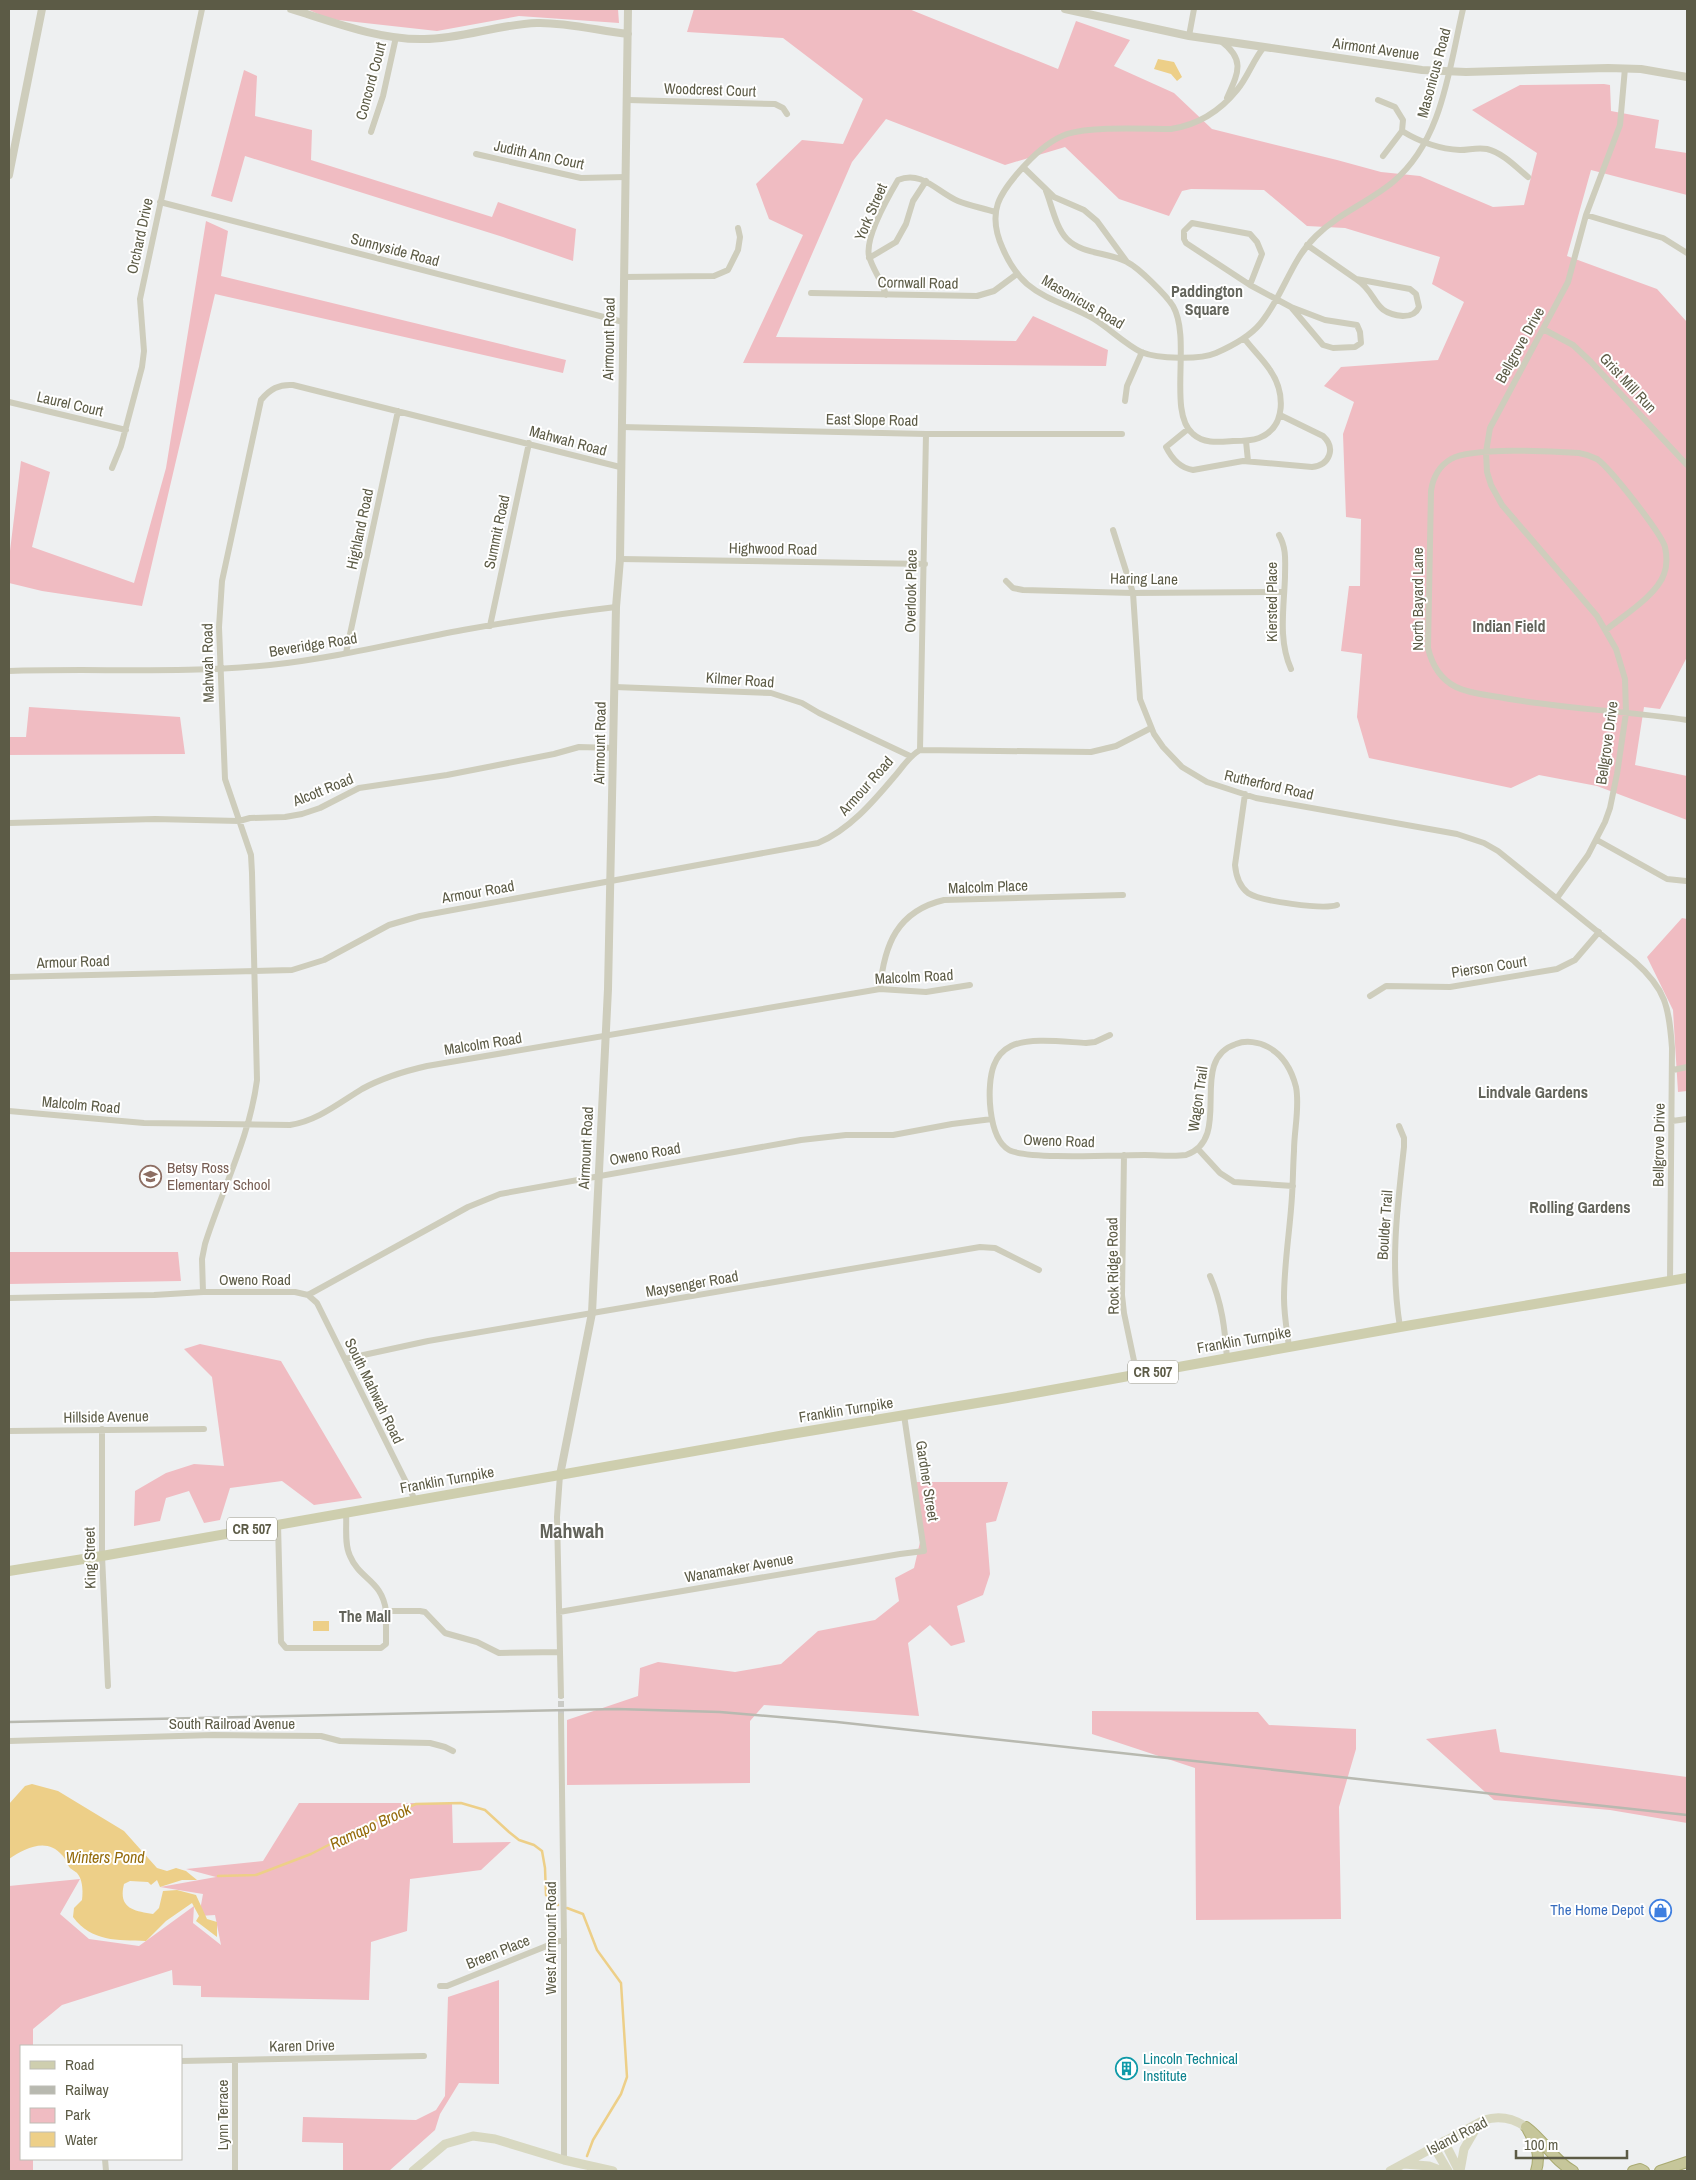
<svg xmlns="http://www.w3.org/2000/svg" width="1696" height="2180" font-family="'Archivo Narrow',sans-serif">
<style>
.green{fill:#f0bcc2}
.water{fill:#edcf88}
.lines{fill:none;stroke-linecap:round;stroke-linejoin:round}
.stream{stroke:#edcf88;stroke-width:2.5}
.minor-tunnel{stroke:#cacbc6;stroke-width:6;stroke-dasharray:6 3;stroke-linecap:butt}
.trunk-casing{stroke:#a9aa70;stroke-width:12}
.minor{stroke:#cecdbc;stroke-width:6}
.tertiary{stroke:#cecdbc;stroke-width:8}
.secondary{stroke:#d8d8c1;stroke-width:9}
.primary{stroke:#ceceae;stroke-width:10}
.trunk{stroke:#c6c69a;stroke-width:10}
.rail{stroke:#b8b9b0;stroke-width:2.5}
.labels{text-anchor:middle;stroke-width:4;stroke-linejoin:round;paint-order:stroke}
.shield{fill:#fff;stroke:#8d8c7e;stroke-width:1}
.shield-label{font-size:14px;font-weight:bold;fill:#5c5b46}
.street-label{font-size:15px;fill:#5c5b46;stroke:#fff}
.education-label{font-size:15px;fill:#785e54;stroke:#fff;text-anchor:start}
.shop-label{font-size:15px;fill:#366cbe;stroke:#fff;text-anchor:end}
.culture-label{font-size:15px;fill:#0d838f;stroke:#fff;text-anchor:start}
.neighbourhood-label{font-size:16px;font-weight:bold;fill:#63645b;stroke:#fff}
.water-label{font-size:16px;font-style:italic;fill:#956b0b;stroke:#fff}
.district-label{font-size:20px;font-weight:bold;fill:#63645b;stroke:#fff}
</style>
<rect width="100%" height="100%" fill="#eef0f1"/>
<path class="green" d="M307,9H618L619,23L519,16L437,31L329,19Z
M694,9H909L1058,69L1076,21L1130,40L1114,66L1174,93L1212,129L1337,160L1381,172L1420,176L1493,207L1524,205L1537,153L1472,110L1520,85L1604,84L1610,85L1611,111L1659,120L1655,148L1687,153V195L1591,170L1567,256L1657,289L1687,322V657L1660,709L1644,707L1635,765L1687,776V820L1597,786L1539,775L1511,788L1369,758L1357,717L1362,654L1341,651L1349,586H1360L1361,519L1346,517L1343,434L1354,402L1324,386L1341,367L1438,360L1464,302L1432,284L1440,257L1345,228L1307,226L1264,190L1191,189L1182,191L1169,216L1119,199L1065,147L1005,165L886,119L852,162L776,337L1016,341L1033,316L1108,350L1106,366L743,363L803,235L769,219L756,184L802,140L843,144L863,99L783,38L687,32Z
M244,70L257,76L255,116L312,130L311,160L492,217L498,202L576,229L573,261L503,237L245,156L232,202L211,196Z
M206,221L228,231L221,276L566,360L563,373L215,294L142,606L42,591L9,583V559L21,461L50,472L32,547L134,583L166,468Z
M29,707L180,717L185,754L9,755V737H26Z
M1682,918L1687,919V1091L1678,1092L1673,1010L1647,957Z
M9,1252H178L181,1281L9,1284Z
M200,1344L281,1361L362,1498L314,1505L282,1481L230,1488L220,1520L204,1523L189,1491L166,1498L160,1521L134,1526L135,1491L166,1473L194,1464L224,1466L212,1377L184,1349Z
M913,1482H1008L996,1521L986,1523L990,1574L983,1595L957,1606L965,1642L951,1646L930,1625L908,1643L919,1716L764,1705L750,1721V1783L567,1785V1720L638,1696L640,1668L658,1662L735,1672L781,1664L818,1631L875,1620L899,1601L895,1578L914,1568L920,1542Z
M1092,1711L1258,1712L1269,1725L1356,1729V1749L1339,1807L1341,1919L1196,1920L1195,1768L1092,1734Z
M1496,1729L1500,1752L1687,1777V1823L1610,1810L1494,1800L1426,1739Z
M299,1803H452L453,1843L511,1842L481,1870L410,1879L407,1931L371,1942L369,2000L201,1997V1986L173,1985L172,1970L62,2005L33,2029V2046H21V2159H33V2171H9V1886L80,1879L60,1914L89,1939L139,1946L194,1906L193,1923L221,1945L215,1915L199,1916L203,1894L160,1887L216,1877L186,1869L263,1861Z
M499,1980V2084L459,2083L440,2114L435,2130L389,2171H343V2143L302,2142L303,2117L416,2120L436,2110L445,2096L448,1997Z"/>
<path class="water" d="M1158,59L1174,62L1182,77L1177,81L1171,74L1154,69Z
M313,1621H329V1631H313Z
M32,1784L58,1791L124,1831L157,1868L167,1871L176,1868L186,1871L197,1880H182L160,1887L157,1880L151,1885L148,1882L130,1881L124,1884C118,1908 133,1911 153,1914L159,1908L163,1891L177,1890L196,1895L207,1919L217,1922V1937L196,1921L199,1916L192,1903L166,1921L146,1941C117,1940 92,1942 73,1917L74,1908L82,1900C83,1891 83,1880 77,1873C76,1872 71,1869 70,1868C67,1864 66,1859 62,1855C47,1837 25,1848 9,1859V1804L25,1786Z"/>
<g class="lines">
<path class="stream" d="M218,1876L256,1875L311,1854L373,1822L416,1804L461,1803L485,1810L509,1832L519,1840L534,1845L542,1851L545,1868L546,1895L558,1905
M567,1908L583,1914L597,1950L621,1983L627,2077L621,2094L593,2140L587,2156"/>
<path class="minor-tunnel" d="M561,1716V1696"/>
<defs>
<path id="trunk" d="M1526,2127C1544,2140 1554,2161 1573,2171
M1528,2130C1536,2144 1541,2155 1536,2171
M1633,2171L1640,2169L1644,2171
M1660,2171L1687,2162"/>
</defs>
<use href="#trunk" class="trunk-casing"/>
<path class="minor" d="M1189,36L1194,9
M1221,41C1246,60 1238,73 1227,98
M1264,47C1253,60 1248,77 1237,90C1220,111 1197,125 1171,129C1143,129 1093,126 1067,134C1050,140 1037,152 1025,165C999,193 986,212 1003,249C1009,263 1016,274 1027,284C1047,301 1072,306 1094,319C1110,329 1125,344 1141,352C1158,359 1200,360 1216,353C1232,346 1249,337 1260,324C1283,297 1290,261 1316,236C1339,213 1369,202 1393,182C1443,140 1449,68 1463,9
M628,100L775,104L783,108L787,114
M1378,100L1395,107L1403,120L1402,131L1383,156
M1402,131C1420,142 1439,149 1460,150C1469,150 1477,147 1487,149C1503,153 1516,167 1528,177
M371,132L383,96L396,37
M476,154L581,178L626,177
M1023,167L1054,197L1084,210L1097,221L1127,262
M1046,191C1052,206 1056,228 1067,239C1083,255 1109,252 1127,262C1139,268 1166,295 1173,306C1192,339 1167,413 1193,434C1204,444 1219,442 1233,441C1241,441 1251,441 1259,438C1287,427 1285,392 1270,370C1263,359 1252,349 1244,338
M160,202L623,322
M1586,215L1663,238L1687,253
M1192,223L1250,234L1257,242L1262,254L1250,285L1186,243L1184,239V231Z
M1307,245L1356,279
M869,258L896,242L906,224L913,201L926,181
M624,277L714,276L728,270L738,250L740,237L738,228
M1356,279L1410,289L1416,294L1419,307C1416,314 1411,316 1403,316C1371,313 1379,294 1356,279Z
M1250,285L1291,307
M811,293L977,296L994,291L1017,274
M886,295C882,281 872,268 869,256C865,238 888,197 898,180C922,170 937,192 958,201C970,206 983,208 995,212
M1291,307L1325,320L1357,325L1360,332L1361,343L1355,347L1333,348L1323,345Z
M1543,329L1573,345L1591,362L1687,465
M1125,401L1127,386L1142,352
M9,402L126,430
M621,427L926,434H1122
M1188,429L1166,447C1172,459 1180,468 1193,470L1243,461L1312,467C1330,465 1336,448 1323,436L1280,415
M1246,441L1248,461
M112,468L121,446L142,367L144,351L140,299L202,9
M1113,530L1133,593L1140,699L1154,734L1163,747L1182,767L1207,782L1256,798L1457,834L1484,843L1498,851L1634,961C1666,989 1669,1007 1672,1048L1670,1281
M1279,535C1287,549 1285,562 1285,577C1284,608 1278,640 1291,669
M620,559L925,564
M1006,581L1013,588L1023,590L1133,593L1284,592
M490,626L529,443
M1606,630C1623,616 1657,595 1664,574C1667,566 1667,556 1665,547C1661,533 1610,468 1597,459C1591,456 1585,454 1579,453C1552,451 1472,447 1451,459C1439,466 1433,477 1431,491L1428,648C1432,665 1440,679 1456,687C1470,694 1489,695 1504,698C1565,709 1626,711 1687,720
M346,653L398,411
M9,671C95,668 183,674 270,665C335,658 399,642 463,630C514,621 565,613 616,607
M615,687L771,693L802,703L819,713L910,756
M920,750L926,434
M1245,794L1235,865C1236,876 1239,886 1248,893C1260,901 1323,910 1337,905
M9,823L155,819L239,821L250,818L285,817L302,814L320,808L359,788L447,775L554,754L579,747L613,748
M1597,840L1667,879L1686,881
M1557,898L1588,855L1605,822L1610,808L1617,774L1626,713L1625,679L1616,649L1597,616L1502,505L1491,485L1487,472L1486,452L1490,428L1568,282L1586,215L1620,125L1625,68
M9,977L292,970L324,960L389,925L420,916L818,843C849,830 873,802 894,777C903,767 908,757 920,750L1091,752L1116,746L1151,728
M880,989C884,945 897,911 944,900L1123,895
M1370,996L1386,986L1450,987L1557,969L1575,960L1599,932
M1110,1035L1095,1042L1086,1043C1065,1042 1030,1037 1011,1046C1003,1050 997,1057 994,1065C986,1085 988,1138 1009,1150C1027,1160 1119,1155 1145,1155C1158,1155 1173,1157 1186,1155C1235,1138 1186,1060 1236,1044C1246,1040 1259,1042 1268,1047C1283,1055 1292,1071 1296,1087C1300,1107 1294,1130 1294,1151C1293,1166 1293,1181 1292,1196C1290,1230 1284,1264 1284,1298C1284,1315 1287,1331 1289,1347
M1673,1070L1687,1067
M9,1111L144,1123L290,1125C317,1121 339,1103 362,1089C382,1078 405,1071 427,1066L880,989L926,992L970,985
M1672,1121L1687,1119
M1399,1126L1404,1138V1147C1397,1208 1390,1266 1400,1327
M1198,1149L1220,1173L1234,1182L1293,1186
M1124,1155L1122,1295L1124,1313L1137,1375
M1210,1276C1222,1303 1225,1329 1227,1359
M203,1292L202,1259L205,1244C222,1190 250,1136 257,1080L252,873L251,855L225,779L219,627L222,581L261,400C270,389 279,384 293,385L620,467
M308,1295L468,1207L500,1194L801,1140L846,1135H893L952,1124L992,1119
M9,1298L154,1295L203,1292H295L308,1295L317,1303L415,1500
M345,1359L428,1341L980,1247L995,1248L1039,1270
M102,1429V1556L108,1686
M9,1431L204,1429
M560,1475L557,1517L561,1696
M346,1513C347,1526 344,1544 350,1556C360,1580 382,1580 386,1611H420L425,1612L445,1633L477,1642L499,1653L560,1652
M278,1524L281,1642L286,1648H381L386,1644V1611
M559,1612L900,1554L924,1551L904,1415
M561,1716L564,1939V2160
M9,1741L213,1735L321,1736L340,1741L430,1743L445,1747L453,1751
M440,1986H447L564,1939
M181,2061L424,2056
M105,2159L106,2171
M235,2171V2060"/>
<path class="tertiary" d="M291,9C333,22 379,40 424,39C462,39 499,24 537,23C565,22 600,31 628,34
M1065,9L1189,36L1422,70L1466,72L1608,68L1641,69L1687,77
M9,175L42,9
M560,1475L592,1313L608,989L616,607L620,559L628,9"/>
<path class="secondary" d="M1444,2141L1459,2171
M1434,2147L1448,2171
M1404,2164L1429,2166L1442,2171
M413,2171L445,2144L473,2136L495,2139L564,2160L613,2171
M1390,2171L1484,2120C1500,2115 1513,2118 1526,2127
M1460,2171L1464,2149L1479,2123"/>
<path class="primary" d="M9,1571L102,1556L785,1435L1007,1398L1400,1327L1687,1278"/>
<use href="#trunk" class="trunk"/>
<path class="rail" d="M9,1722L617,1709L720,1712L837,1722L1687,1815"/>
</g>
<defs>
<symbol id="school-ring" viewBox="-11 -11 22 22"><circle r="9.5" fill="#fff" stroke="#8d6e63" stroke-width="1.5"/><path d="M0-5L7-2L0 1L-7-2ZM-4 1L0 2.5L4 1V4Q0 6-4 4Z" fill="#8d6e63"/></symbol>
<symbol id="shop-ring" viewBox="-11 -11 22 22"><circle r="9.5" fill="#fff" stroke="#3f7fe0" stroke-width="1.5"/><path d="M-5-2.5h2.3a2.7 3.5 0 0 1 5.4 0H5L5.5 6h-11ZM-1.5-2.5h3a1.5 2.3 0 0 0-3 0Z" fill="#3f7fe0"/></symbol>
<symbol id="building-ring" viewBox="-11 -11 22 22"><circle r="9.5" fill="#fff" stroke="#0f9aa8" stroke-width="1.5"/><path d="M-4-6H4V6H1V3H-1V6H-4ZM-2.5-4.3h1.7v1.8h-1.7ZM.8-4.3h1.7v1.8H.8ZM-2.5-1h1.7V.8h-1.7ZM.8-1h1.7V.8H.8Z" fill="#0f9aa8"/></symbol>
</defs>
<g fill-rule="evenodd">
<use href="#school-ring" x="138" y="1164" width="25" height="25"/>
<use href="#shop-ring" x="1648" y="1898" width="25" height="25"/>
<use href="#building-ring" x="1114" y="2056" width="25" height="25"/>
</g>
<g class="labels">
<g class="shield">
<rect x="1128" y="1360.5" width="50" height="23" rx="4"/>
<rect x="227" y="1517.5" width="50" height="23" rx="4"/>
</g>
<g class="shield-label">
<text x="1153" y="1377">CR 507</text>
<text x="252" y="1534">CR 507</text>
</g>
<g class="street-label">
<text transform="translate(1376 49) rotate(8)" y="5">Airmont Avenue</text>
<text transform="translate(1434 73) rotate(-75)" y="5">Masonicus Road</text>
<text transform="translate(371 81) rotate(-75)" y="5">Concord Court</text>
<text transform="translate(710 90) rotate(2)" y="5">Woodcrest Court</text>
<text transform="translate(539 155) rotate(12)" y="5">Judith Ann Court</text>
<text transform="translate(871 212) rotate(-67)" y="5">York Street</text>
<text transform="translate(140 236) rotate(-78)" y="5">Orchard Drive</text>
<text transform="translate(395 250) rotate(15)" y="5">Sunnyside Road</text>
<text transform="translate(918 283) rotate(1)" y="5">Cornwall Road</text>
<text transform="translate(1083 302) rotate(30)" y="5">Masonicus Road</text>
<text transform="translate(609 339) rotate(-89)" y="5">Airmount Road</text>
<text transform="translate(1520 345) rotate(-61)" y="5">Bellgrove Drive</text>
<text transform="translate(1628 383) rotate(47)" y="5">Grist Mill Run</text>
<text transform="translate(70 404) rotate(13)" y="5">Laurel Court</text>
<text transform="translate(872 420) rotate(1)" y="5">East Slope Road</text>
<text transform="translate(568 441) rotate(15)" y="5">Mahwah Road</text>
<text transform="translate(360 529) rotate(-78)" y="5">Highland Road</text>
<text transform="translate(497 532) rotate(-78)" y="5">Summit Road</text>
<text transform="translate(773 549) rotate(1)" y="5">Highwood Road</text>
<text transform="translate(1144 579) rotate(1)" y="5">Haring Lane</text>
<text transform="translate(911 591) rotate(-89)" y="5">Overlook Place</text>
<text transform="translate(1418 599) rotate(-90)" y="5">North Bayard Lane</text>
<text transform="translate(1272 602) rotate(-90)" y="5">Kiersted Place</text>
<text transform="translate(313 645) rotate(-9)" y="5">Beveridge Road</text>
<text transform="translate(208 663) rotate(-91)" y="5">Mahwah Road</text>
<text transform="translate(740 680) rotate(4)" y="5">Kilmer Road</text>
<text transform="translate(600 743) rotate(-89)" y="5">Airmount Road</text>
<text transform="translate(1607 743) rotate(-82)" y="5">Bellgrove Drive</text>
<text transform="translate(1269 785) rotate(13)" y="5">Rutherford Road</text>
<text transform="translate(866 786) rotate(-48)" y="5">Armour Road</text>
<text transform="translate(323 790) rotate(-22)" y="5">Alcott Road</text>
<text transform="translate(988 887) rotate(-2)" y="5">Malcolm Place</text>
<text transform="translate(478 892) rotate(-10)" y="5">Armour Road</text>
<text transform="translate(73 962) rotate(-2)" y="5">Armour Road</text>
<text transform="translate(1489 967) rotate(-9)" y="5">Pierson Court</text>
<text transform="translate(914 977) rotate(-3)" y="5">Malcolm Road</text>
<text transform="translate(483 1044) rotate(-9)" y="5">Malcolm Road</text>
<text transform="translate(1198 1099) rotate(-82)" y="5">Wagon Trail</text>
<text transform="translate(81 1105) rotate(5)" y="5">Malcolm Road</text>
<text transform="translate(1059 1141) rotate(2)" y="5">Oweno Road</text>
<text transform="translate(1659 1145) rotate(-89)" y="5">Bellgrove Drive</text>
<text transform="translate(586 1148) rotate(-87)" y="5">Airmount Road</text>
<text transform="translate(645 1154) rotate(-10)" y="5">Oweno Road</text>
<text transform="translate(1385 1225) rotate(-86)" y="5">Boulder Trail</text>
<text transform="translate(1113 1266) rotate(-91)" y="5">Rock Ridge Road</text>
<text x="255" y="1285">Oweno Road</text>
<text transform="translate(692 1284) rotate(-10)" y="5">Maysenger Road</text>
<text transform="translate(1244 1340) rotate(-10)" y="5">Franklin Turnpike</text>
<text transform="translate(374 1391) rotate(64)" y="5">South Mahwah Road</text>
<text transform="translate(846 1410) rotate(-9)" y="5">Franklin Turnpike</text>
<text transform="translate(106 1417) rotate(-1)" y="5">Hillside Avenue</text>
<text transform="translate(447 1480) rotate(-10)" y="5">Franklin Turnpike</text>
<text transform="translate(927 1481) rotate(81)" y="5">Gardner Street</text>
<text transform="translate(90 1558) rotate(-91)" y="5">King Street</text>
<text transform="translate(739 1568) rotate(-10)" y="5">Wanamaker Avenue</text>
<text x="232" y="1729">South Railroad Avenue</text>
<text transform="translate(551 1938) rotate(-90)" y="5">West Airmount Road</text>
<text transform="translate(498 1952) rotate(-22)" y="5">Breen Place</text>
<text transform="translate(302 2046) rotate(-1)" y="5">Karen Drive</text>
<text transform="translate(223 2115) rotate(-90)" y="5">Lynn Terrace</text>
<text transform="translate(1457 2136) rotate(-27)" y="5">Island Road</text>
</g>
<g class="education-label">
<text x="167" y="1173">Betsy Ross<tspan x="167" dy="17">Elementary School</tspan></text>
</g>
<g class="shop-label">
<text x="1644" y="1915">The Home Depot</text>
</g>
<g class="culture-label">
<text x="1143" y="2064">Lincoln Technical<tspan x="1143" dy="17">Institute</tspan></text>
</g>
<g class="neighbourhood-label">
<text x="1207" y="297">Paddington<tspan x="1207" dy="18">Square</tspan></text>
<text x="1509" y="632">Indian Field</text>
<text x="1533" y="1098">Lindvale Gardens</text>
<text x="1580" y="1213">Rolling Gardens</text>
<text x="365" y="1622">The Mall</text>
</g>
<g class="water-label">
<text transform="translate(370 1826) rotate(-25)" y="6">Ramapo Brook</text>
<text x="105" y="1863">Winters Pond</text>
</g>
<g class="district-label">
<text x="572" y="1538">Mahwah</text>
</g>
</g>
<rect width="1696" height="2180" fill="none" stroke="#5c5b46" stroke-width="20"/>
<rect x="20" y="2045" width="162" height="115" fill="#ffffff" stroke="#bebdb5"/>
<rect x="30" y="2061" width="25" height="8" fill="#ceceae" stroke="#bebdb5"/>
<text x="65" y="2070" font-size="15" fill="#5c5b46">Road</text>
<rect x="30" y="2086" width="25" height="8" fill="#b8b9b0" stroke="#bebdb5"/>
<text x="65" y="2095" font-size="15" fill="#5c5b46">Railway</text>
<rect x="30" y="2108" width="25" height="15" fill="#f0bcc2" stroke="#bebdb5"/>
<text x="65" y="2120" font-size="15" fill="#5c5b46">Park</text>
<rect x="30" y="2132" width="25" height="15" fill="#edcf88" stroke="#bebdb5"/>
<text x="65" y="2145" font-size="15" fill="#5c5b46">Water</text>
<path d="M1516 2150v8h111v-8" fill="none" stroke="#5c5b46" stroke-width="2.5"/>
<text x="1524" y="2150" font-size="15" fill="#5c5b46" stroke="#ffffff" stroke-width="4" paint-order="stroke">100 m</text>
</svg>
